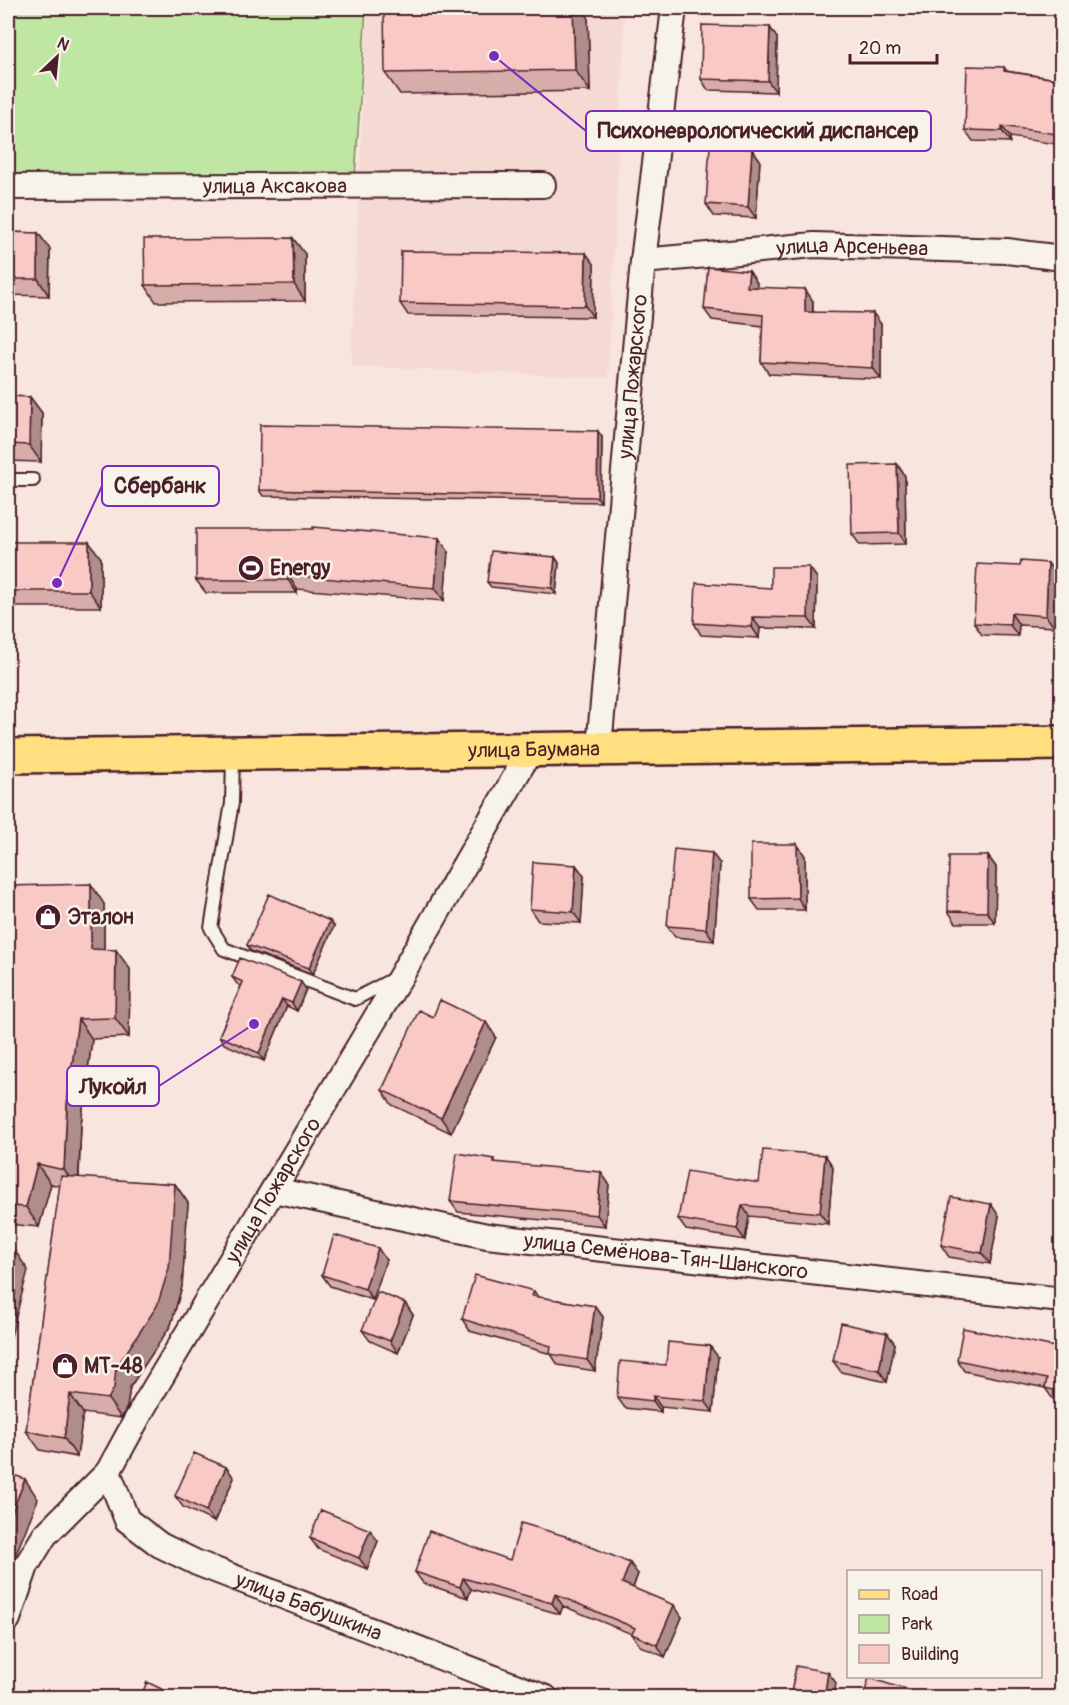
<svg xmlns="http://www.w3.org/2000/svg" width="1069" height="1705" font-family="Pangolin,sans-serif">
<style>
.built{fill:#f5d9d3}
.green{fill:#bfe6a2;stroke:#848266;stroke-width:1.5}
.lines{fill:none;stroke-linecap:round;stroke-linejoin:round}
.lane-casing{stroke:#4a1f2b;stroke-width:16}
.street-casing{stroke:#4a1f2b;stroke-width:28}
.primary-casing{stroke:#4a1f2b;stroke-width:38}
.lane{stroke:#f7f3e8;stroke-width:12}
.street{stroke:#f7f3e8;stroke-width:24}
.primary{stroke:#ffdf80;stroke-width:33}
.wall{fill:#d6ada9;stroke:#4a1f2b;stroke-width:1.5}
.shaded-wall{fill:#ae8d8a;stroke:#4a1f2b;stroke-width:1.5}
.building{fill:#f9c9c5;stroke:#4a1f2b;stroke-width:1.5}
.labels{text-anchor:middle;stroke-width:5;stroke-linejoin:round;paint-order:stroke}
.street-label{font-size:21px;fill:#4a1f2b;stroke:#f7f3e8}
.poi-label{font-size:21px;font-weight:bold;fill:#4a1f2b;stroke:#f7f3e8;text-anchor:start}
.leader{fill:none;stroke:#7b2cbf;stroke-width:2}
.callout-dot{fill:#7b2cbf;stroke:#f7f3e8;stroke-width:2}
.callout{fill:#f7f3e8;stroke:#7b2cbf;stroke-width:2}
.callout-label{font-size:22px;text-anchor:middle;font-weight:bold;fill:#4a1f2b}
</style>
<rect width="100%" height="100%" fill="#f8e6de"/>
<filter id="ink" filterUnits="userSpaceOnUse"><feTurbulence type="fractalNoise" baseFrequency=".0167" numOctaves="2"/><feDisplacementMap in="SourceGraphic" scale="12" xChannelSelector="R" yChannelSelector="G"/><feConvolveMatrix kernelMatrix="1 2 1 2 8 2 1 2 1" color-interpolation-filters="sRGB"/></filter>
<g filter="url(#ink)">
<path class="built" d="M367,8H625L608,378L351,366Z"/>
<path class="green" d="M8,8H366L355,178L8,174Z"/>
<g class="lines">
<defs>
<path id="lane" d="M8,480H33
M233,755L232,803L211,928L224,949L355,999L395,978"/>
<g id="street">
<path id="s1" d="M8,187L543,185"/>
<path id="s2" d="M643,261L814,245L1007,251L1062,258"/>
<path id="s3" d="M599,747L643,261L674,8"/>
<path id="s4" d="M274,1190L487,1236L1062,1300"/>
<path id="s5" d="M108,1472L127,1520L160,1545L197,1563L546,1698"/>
<path id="s6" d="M8,1619L26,1566L45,1535L108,1472L144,1406L402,974L530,751"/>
</g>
<g id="primary">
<path id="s7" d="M8,756L1062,743"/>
</g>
</defs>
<use href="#lane" class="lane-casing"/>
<use href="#street" class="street-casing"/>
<use href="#primary" class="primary-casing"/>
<use href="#lane" class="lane"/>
<use href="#street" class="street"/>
<use href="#primary" class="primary"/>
</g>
<path class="wall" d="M588,17L590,91L400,94L385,73Z
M777,38L776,92L708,90L701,79Z
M1004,67L1007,71L1062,80V145L1010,137V142L973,141L965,130Z
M752,149L760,160L756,218L714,216L706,204Z
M8,232L38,233L50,249L49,296L8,295Z
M305,254V301L156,302L145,285Z
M594,264L593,317L408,315L400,303Z
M749,271L757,283L756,288L813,301V312L881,324V379L769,374L761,362L763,326L712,320L704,309Z
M8,396L30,397L42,413L41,462L8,461Z
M602,437L601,502L263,496L259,490Z
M897,464L905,476L906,544L860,545L852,534Z
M8,542L101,558V607H14L8,598Z
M448,551L444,601L297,589V593H206L196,580Z
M555,557L559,563L556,594L491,587L487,582Z
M809,567L817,578L816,629L760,628L759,638L701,635L694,623L771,588Z
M1056,574L1054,627L1019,625L1018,636L982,635L974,623Z
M797,844L805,856V910H759L751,899Z
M988,856L996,867L995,923H956L948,911Z
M720,864L714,941L675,937L667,926Z
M576,865L584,876L581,923L538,921L530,909Z
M8,886L104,904V949L130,969L129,1037L92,1039L81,1124L79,1178L175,1184L188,1203L182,1286L171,1325L130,1387L127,1407L121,1418L83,1413L77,1457L40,1450L26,1431L60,1186L51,1184L39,1227L8,1224Z
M334,926L313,974L251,951L247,945Z
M232,977L306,989L297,1011L287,1006L264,1061L224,1044L219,1036L241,986L237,984Z
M433,1017L496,1037L451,1133L392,1105L382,1090Z
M825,1155L833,1167L828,1224L749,1216L745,1240L686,1230L678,1219Z
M494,1159L496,1163L609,1184L605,1226L458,1212L450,1201Z
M999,1216L990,1264L949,1257L941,1245Z
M386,1260L373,1300L330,1286L322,1275Z
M534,1291L538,1297L595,1306L603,1317L595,1371L558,1365L551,1354L470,1331L462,1319Z
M405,1303L413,1315L398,1353L370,1341L362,1330Z
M887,1333L895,1344L887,1382L841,1372L833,1361Z
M1062,1341V1401L1053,1399L1045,1388L964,1371L957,1360L1055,1347Z
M718,1357L713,1412L661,1407V1412L625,1408L617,1397L666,1365Z
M226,1467L234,1478L214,1522L183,1507L175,1496Z
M310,1538L378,1541L367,1569L318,1549Z
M510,1560L638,1574L633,1588L682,1617L665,1657L640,1646L632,1634L563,1606L560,1614L471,1589L468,1598L423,1583L415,1572Z"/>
<path class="shaded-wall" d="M573,8H582L588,17L590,91L575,70Z
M770,27L777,38L776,92L768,81Z
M1062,98V142L1056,134Z
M1002,126L1010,137V142L1002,131Z
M752,149L760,160L756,218L748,207Z
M38,233L50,249L49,296L38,279Z
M293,238L305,254V301L294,284Z
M586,253L594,264L593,317L585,306Z
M749,271L757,283L755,299L747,287Z
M805,289L813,301L812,323L805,312Z
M873,313L881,324V379L873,368Z
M30,397L42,413L41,462L29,445Z
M598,431L602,437L601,502L597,497Z
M897,464L905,476L906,544L899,533Z
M439,538L448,551L444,601L435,588Z
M89,542L101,558V607L89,591Z
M555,557L559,563L556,594L552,588Z
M1048,563L1056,574L1054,627L1046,616Z
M809,567L817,578L816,629L808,618Z
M288,575L297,589V593L288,580Z
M1011,613L1019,625L1018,636L1010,625Z
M752,617L760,628L759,638L752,627Z
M797,844L805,856V910L798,898Z
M712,853L720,864L714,941L706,929Z
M988,856L996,867L995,923L987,912Z
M576,865L584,876L581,923L573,912Z
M91,884L104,904V969L91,949Z
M330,921L334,926L313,974L309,968Z
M116,950L130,969L129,1037L115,1018Z
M301,982L306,989L297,1011L292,1003Z
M282,999L287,1006L264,1061L259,1053Z
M78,1019L92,1039L81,1124L78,1189L64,1170L67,1104Z
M486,1022L496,1037L451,1133L441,1118Z
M825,1155L833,1167L828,1224L820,1213Z
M37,1164L51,1184L39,1227L26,1207Z
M601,1172L609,1184L605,1226L597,1215Z
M175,1184L188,1203L182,1286L171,1325L130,1387L127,1407L121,1418L108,1399L116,1368Z
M991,1204L999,1216L990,1264L982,1253Z
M742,1205L749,1216L745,1240L737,1229Z
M378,1248L386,1260L373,1300L365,1289Z
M15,1251L28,1270L8,1348V1277Z
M405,1303L413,1315L398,1353L390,1341Z
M595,1306L603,1317L595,1371L587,1360Z
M887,1333L895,1344L887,1382L879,1370Z
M710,1346L718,1357L713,1412L705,1401Z
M70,1394L83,1413L77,1457L64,1438Z
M653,1396L661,1407V1412L653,1401Z
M226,1467L234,1478L214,1522L206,1511Z
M25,1479L38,1499L8,1574V1522Z
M370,1530L378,1541L367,1569L359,1558Z
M630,1563L638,1574L630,1595L622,1583Z
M463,1578L471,1589L468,1598L460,1587Z
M555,1594L563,1606L560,1614L552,1603Z
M674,1605L682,1617L665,1657L657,1645Z
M828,1672L836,1683L834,1698H824Z"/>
<path class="building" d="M384,8H573L575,70L385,73Z
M702,25L770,27L768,81L701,79Z
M967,66L1004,67V71L1062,80V98L1056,134L1002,126V131L965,130Z
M710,146L752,149L748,207L706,204Z
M8,232L38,233V279H8Z
M293,238L294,284L145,285L144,239Z
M401,251L586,253L585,306L400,303Z
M708,267L749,271L747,287L805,289V312L873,313V368L761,362L763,315L704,309Z
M8,396L30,397L29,445L8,444Z
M260,425L598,431L597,497L259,490Z
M897,464L899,533L852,534L850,465Z
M313,527L439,538L435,588L288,575V580H196V529H313Z
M1060,535H1062V582H1059Z
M8,542H89V591H8Z
M491,551L555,557L552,588L487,582Z
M1021,561L1048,563L1046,616L1011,613L1010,625L974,623L977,564L1020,566Z
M771,567H809L808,618L752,617V627L694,623L696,583L771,588Z
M751,844H797L798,898L751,899Z
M674,849L712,853L706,929L667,926Z
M949,856H988L987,912L948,911Z
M533,862L576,865L573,912L530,909Z
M91,884V949L116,950L115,1018L78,1019L67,1104L64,1170L37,1164L26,1207L8,1206V886Z
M269,894L330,921L309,968L247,945Z
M240,958L301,982L292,1003L282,999L259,1053L219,1036L243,982L232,977Z
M440,1000L486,1022L441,1118L382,1090L419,1010L433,1017Z
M763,1150L825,1155L820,1213L742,1205L737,1229L678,1219L687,1171L759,1183Z
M457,1153L494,1159V1162L601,1172L597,1215L450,1201Z
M61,1176L175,1184L169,1268L157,1306L116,1368L114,1388L108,1399L70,1394L64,1438L26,1431Z
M951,1197L991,1204L982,1253L941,1245Z
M334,1235L378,1248L365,1289L322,1275Z
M8,1249L15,1251L8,1277Z
M475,1275L534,1291L532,1296L595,1306L587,1360L550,1354L551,1346L462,1319Z
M378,1292L405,1303L390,1341L362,1330Z
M841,1323L887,1333L879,1370L833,1361Z
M963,1328L1055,1347L1056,1340L1062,1341V1392L1045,1388L1047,1379L957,1360Z
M668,1342L710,1346L705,1401L653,1396V1401L617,1397L620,1361L666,1365Z
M194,1453L226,1467L206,1511L175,1496Z
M8,1473L25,1479L8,1522Z
M321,1510L370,1530L359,1558L310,1538Z
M521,1523L565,1536L630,1563L622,1583L674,1605L657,1645L632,1634L635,1628L555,1594L552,1603L463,1578L460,1587L415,1572L429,1531L510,1560Z
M796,1666L828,1672L824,1698H790Z
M869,1678L908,1690L925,1698H863Z
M147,1682L180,1698H140Z"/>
</g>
<defs>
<symbol id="stadium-disc" viewBox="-11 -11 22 22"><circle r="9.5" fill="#4a1f2b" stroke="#f7f3e8"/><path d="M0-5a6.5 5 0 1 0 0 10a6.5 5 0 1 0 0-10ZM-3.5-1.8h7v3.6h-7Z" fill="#fff"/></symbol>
<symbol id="shop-disc" viewBox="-11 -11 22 22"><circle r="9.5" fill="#4a1f2b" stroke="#f7f3e8"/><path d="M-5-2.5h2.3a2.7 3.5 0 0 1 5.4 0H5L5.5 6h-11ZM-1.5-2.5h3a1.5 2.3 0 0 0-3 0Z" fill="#fff"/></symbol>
</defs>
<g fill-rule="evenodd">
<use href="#stadium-disc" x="236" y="553" width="30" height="30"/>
<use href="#shop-disc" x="33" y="902" width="30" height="30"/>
<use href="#shop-disc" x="50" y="1351" width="30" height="30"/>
</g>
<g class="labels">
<g class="street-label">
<text dy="7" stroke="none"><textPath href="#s1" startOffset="267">улица Аксакова</textPath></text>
<text dy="7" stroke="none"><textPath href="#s2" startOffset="210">улица Арсеньева</textPath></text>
<text dy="7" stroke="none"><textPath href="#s3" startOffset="372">улица Пожарского</textPath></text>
<text dy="7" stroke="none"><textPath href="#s7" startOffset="526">улица Баумана</textPath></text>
<text dy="7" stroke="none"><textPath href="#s6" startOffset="508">улица Пожарского</textPath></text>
<text dy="7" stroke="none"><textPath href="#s4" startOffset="398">улица Семёнова-Тян-Шанского</textPath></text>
<text dy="7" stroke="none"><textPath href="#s5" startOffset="254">улица Бабушкина</textPath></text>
</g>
<g class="poi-label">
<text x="270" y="575">Energy</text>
<text x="68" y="924">Эталон</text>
<text x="84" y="1373">МТ-48</text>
</g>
</g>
<path class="leader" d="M494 56L586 131M57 583L102 486M254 1024L159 1086"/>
<g class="callout-dot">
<circle cx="494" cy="56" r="6"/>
<circle cx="57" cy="583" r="6"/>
<circle cx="254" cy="1024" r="6"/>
</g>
<g class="callout">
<rect x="586" y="111" width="345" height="40" rx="6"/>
<rect x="102" y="466" width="117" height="40" rx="6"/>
<rect x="67" y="1066" width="92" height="40" rx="6"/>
</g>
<g class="callout-label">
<text x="758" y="138">Психоневрологический диспансер</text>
<text x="160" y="493">Сбербанк</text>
<text x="113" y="1094">Лукойл</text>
</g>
<rect width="1069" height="1705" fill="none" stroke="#f7f3e8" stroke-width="30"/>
<rect x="15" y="15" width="1039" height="1675" fill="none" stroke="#4a1f2b" stroke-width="2" filter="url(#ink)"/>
<rect x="847" y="1570" width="195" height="108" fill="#f7f3e8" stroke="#b29e9c" stroke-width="1.5"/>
<rect x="859" y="1590" width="30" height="9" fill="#ffdf80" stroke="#b29e9c" stroke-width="1.5"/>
<text x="901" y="1600" font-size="18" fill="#4a1f2b">Road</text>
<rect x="859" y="1615" width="30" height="18" fill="#bfe6a2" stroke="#b29e9c" stroke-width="1.5"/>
<text x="901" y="1630" font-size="18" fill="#4a1f2b">Park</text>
<rect x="859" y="1645" width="30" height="18" fill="#f9c9c5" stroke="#b29e9c" stroke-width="1.5"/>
<text x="901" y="1660" font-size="18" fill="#4a1f2b">Building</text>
<g transform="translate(57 57) rotate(26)" stroke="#f7f3e8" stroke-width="4.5" paint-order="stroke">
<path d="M0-4.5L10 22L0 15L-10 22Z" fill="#4a1f2b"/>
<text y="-9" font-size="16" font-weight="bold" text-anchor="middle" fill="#4a1f2b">N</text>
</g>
<path d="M850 54v9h87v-9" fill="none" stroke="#4a1f2b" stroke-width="3"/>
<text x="859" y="54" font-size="18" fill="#4a1f2b" stroke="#f7f3e8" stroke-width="4.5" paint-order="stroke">20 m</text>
</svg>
